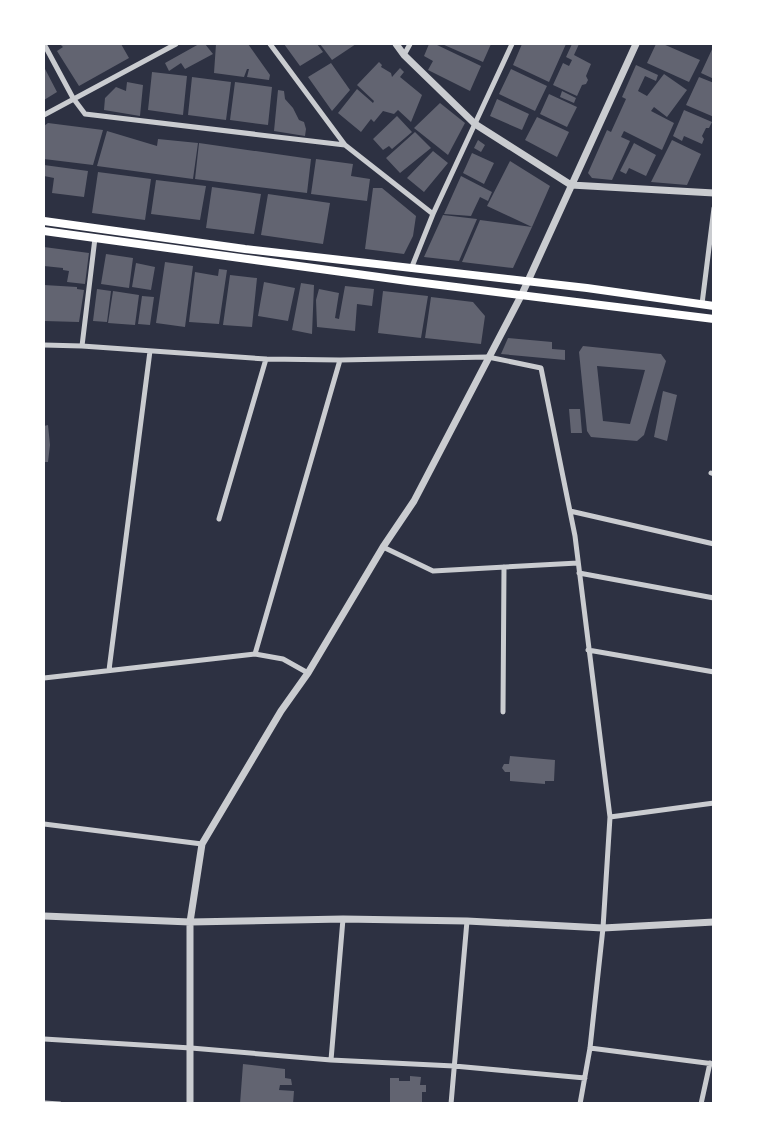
<svg xmlns="http://www.w3.org/2000/svg" width="757" height="1147" font-family="'Fira Sans Condensed',sans-serif">
<style>
.building{fill:#626471;fill-rule:evenodd}
.lines{fill:none;stroke-linecap:round;stroke-linejoin:round}
.minor{stroke:#caccd0;stroke-width:5}
.tertiary{stroke:#caccd0;stroke-width:7}
.secondary{stroke:#fff;stroke-width:8}
</style>
<rect width="100%" height="100%" fill="#2d3142"/>
<path class="building" d="M60,44H121L129,58L79,86L57,51L63,47Z
M199,44H205L213,54L185,69L181,63L169,71L165,63Z
M216,44H248L270,75L269,80L247,77L249,69H247L244,77L214,73Z
M284,44H317L323,52L300,66Z
M320,44H356L332,60Z
M429,44H435L481,66L470,91L428,70L433,61L424,56Z
M442,44H491L483,62Z
M522,44H566L549,82L513,65Z
M572,44H579L574,55L591,64L586,76L588,80L586,84L582,85L577,96L553,85L563,63L569,66L572,60L566,57Z
M656,44H663L700,60L689,82L647,63Z
M714,45V79L701,73Z
M379,62L382,65L381,67L391,73L392,77L400,68L404,72L400,77L422,95L411,122L398,110L394,114L383,111L374,122L371,119L361,132L338,113L357,89L373,103L374,101L357,85Z
M331,63L350,90L332,111L308,77Z
M636,65L658,75L656,81L645,76L638,91L647,96L664,74L687,90L667,117L654,107L651,111L674,123L662,150L624,131L621,137L630,141L612,180L592,178L588,173L607,130L611,132L626,99L622,97Z
M44,67L57,92L44,100Z
M511,69L547,86L535,111L499,94Z
M152,72L187,76L183,115L148,110Z
M192,77L231,82L226,120L188,115Z
M699,77L714,83V117L686,105Z
M127,82L143,85L140,116L104,110L105,98L116,87L126,91Z
M235,82L272,87L268,125L230,120Z
M278,90L284,91L285,99L293,108L299,120L304,122L306,129L305,136L274,131Z
M562,91L576,98L574,103L560,97Z
M549,94L577,107L567,127L540,114Z
M497,99L529,114L522,130L490,116Z
M440,103L465,123L448,155L414,128Z
M684,110L712,122L709,128H706L702,136L704,139L702,144L684,136L682,141L673,136Z
M397,116L412,132L392,149L389,146L383,150L373,139Z
M537,117L569,132L557,157L525,140Z
M48,123L103,130L93,165L44,159V126Z
M107,131L157,146L158,139L198,143L193,179L97,166Z
M415,132L431,148L400,173L386,158Z
M478,140L485,145L481,152L474,148Z
M672,140L701,154L687,185L651,182Z
M199,143L311,159L307,193L195,179Z
M634,143L656,155L646,176L629,168L626,174L620,171Z
M433,151L448,163L424,192L407,178Z
M472,153L494,163L484,184L463,173Z
M316,159L353,164L351,176L370,179L367,201L311,194Z
M510,161L550,186L532,227L513,268L462,262L480,220L532,227L487,206Z
M44,165L88,171L84,197L52,193L54,178L44,176Z
M98,172L151,179L145,220L92,213Z
M461,176L492,192L488,201L480,197L471,216L444,214Z
M156,180L206,186L200,220L151,214Z
M212,187L261,194L254,234L206,228Z
M373,188H382L416,216L413,236L404,254L365,249Z
M268,194L330,203L323,244L261,235Z
M443,215L477,219L459,261L424,257Z
M44,247L89,253L85,284L67,282L69,271L63,270V268L44,266Z
M106,254L133,258L129,288L101,284Z
M165,262L193,266L185,327L156,323Z
M136,263L155,267L151,290L132,287Z
M219,269L227,270L219,324L189,322L195,272L218,276Z
M230,275L257,278L252,327L223,325Z
M264,282L295,288L288,321L258,316Z
M301,283L314,285L312,334L292,330Z
M44,285L77,287V289L84,290L79,322L44,321Z
M345,286L374,289L372,306L357,304L355,331L317,327L316,300L319,289L339,293L335,318L339,319Z
M97,289L111,291L107,322L93,321Z
M113,291L139,295L135,325L108,323Z
M383,291L428,296L421,338L378,333Z
M142,296L154,297L150,325L138,324Z
M431,297L473,302L485,316L481,344L425,338Z
M508,338L552,342V349L565,350V360L501,354Z
M583,346L661,354L666,361L644,435L637,441L591,437L587,431L579,352ZM597,366L645,370L630,424L603,421Z
M663,391L677,395L667,441L654,437Z
M569,409H580L582,433H571Z
M48,425L50,445L48,462H44V426Z
M510,756L555,760L554,781H545V784L510,781V772H505L502,768L504,764H509Z
M243,1064L285,1069V1078L291,1079L292,1085H280L279,1090L294,1091L293,1104H240Z
M410,1076L421,1077L420,1085H426V1092H422V1104H390V1078H399V1081H410Z"/>
<g class="lines">
<path class="minor" d="M44,44L73,98L85,114L345,145
M270,44L345,145L433,214
M404,55L410,44
M44,115L176,44
M411,269L433,214L512,44
M702,304L714,208
M44,345L82,346L266,359L340,360L488,357L541,368L575,536L610,817L603,928L590,1048L580,1104
M82,346L95,238
M711,473L714,474
M570,511L714,544
M219,519L266,359
M383,547L433,571L578,563
M579,573L714,598
M588,650L714,672
M255,654L340,360
M109,670L150,351
M44,678L255,654L283,659L308,673
M503,712L504,567
M610,817L714,803
M44,824L202,844
M44,1039L191,1048L331,1060L454,1066L585,1078
M590,1048L714,1064
M331,1060L343,919
M44,1103L60,1104
M451,1104L467,921
M701,1104L710,1063"/>
<path class="tertiary" d="M396,44L404,55L475,124L571,185L714,193
M44,916L190,922L343,919L467,921L603,928L714,922
M190,1104V922L202,844L281,711L308,673L383,547L414,501L522,294L636,44"/>
<path class="secondary" d="M44,221L245,249L587,288L714,306
M44,231L408,281L714,319"/>
</g>
<rect width="757" height="1147" fill="none" stroke="#ffffff" stroke-width="90"/>
</svg>
